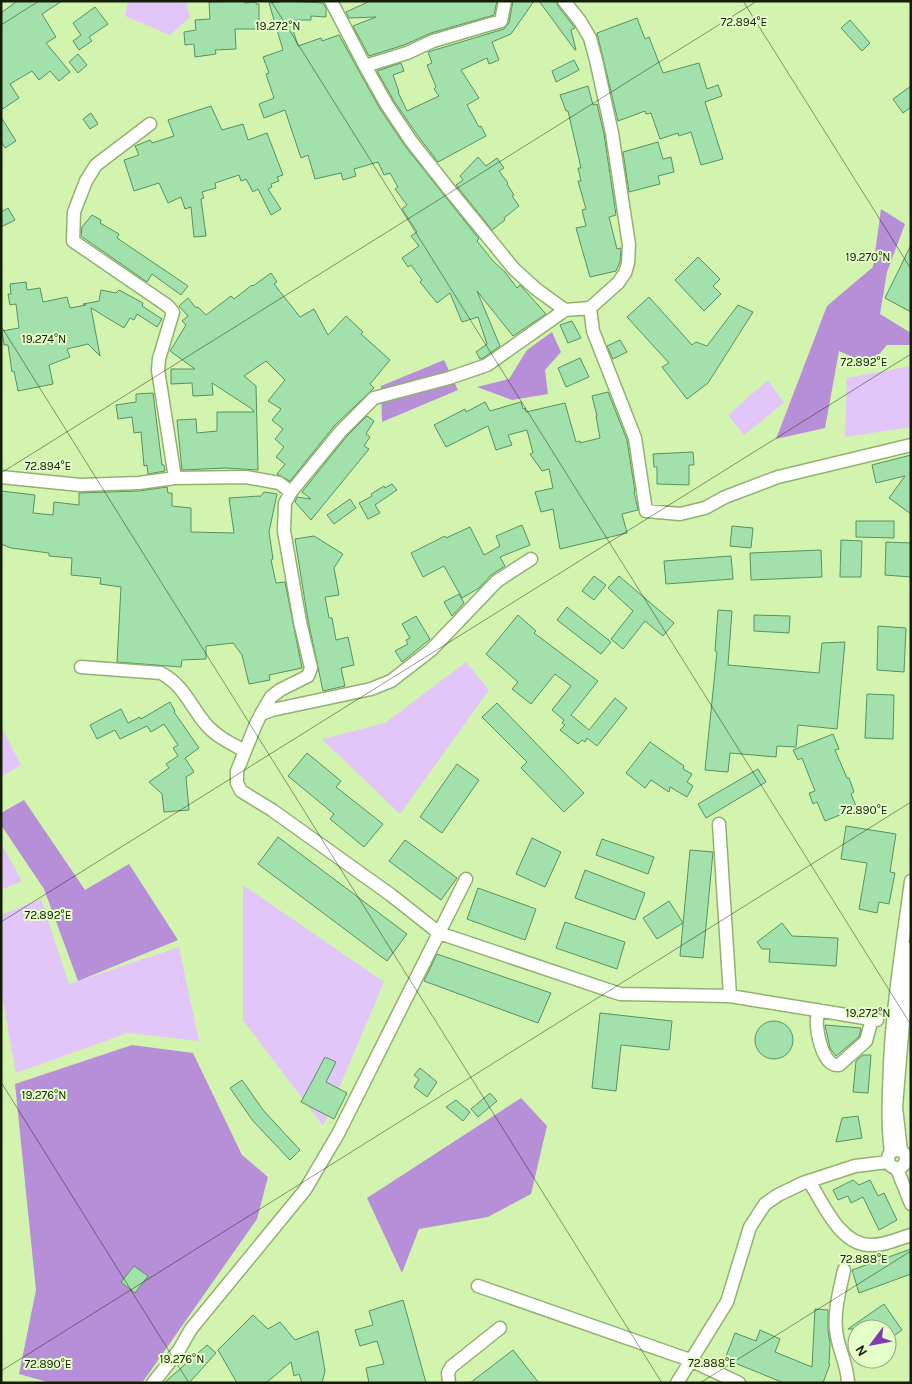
<svg xmlns="http://www.w3.org/2000/svg" width="912" height="1384" font-family="Karla,sans-serif">
<style>
.green{fill:#e2c6fa}
.forest{fill:#b78ed8}
.building{fill:#a2e1ac;stroke:#569261}
.lines{fill:none;stroke-linecap:round;stroke-linejoin:round}
.street-casing{stroke:#92b16f;stroke-width:15}
.street{stroke:#fff;stroke-width:12}
.ticks{fill:none;stroke:#131e04;stroke-width:1;stroke-opacity:0.45}
.ticks-label{font-size:12px;text-anchor:middle;fill:#131e04;stroke:#e4ffc8;stroke-width:4;stroke-linejoin:round;paint-order:stroke}
</style>
<rect width="100%" height="100%" fill="#d3f4af"/>
<path class="green" d="M128,1H186L190,17L170,35L125,16Z
M911,366V427L845,437L847,378Z
M768,380L784,403L744,435L728,415Z
M466,662L489,690L400,814L322,739L385,723Z
M1,726L21,765L1,777Z
M1,843L22,881L1,890Z
M243,885L384,982L323,1126L243,1020Z
M41,899L69,984L179,947L199,1041L128,1033L16,1073L1,990V915Z"/>
<path class="forest" d="M881,209L905,224L887,272L880,314L911,333V345H887L870,365L839,351L825,428L776,439L827,306L873,267Z
M552,332L561,352L545,370L548,394L512,400L477,387L509,379L527,350Z
M444,360L458,390L382,422L381,386Z
M24,800L85,890L129,864L178,940L78,981L44,889L1,825V813Z
M132,1045L193,1053L242,1155L268,1177L257,1219L142,1383H51L19,1374L36,1290L15,1084Z
M521,1098L547,1126L531,1194L488,1217L419,1229L402,1273L367,1198Z"/>
<path class="building" d="M17,1H62L42,14L56,37L46,43L70,72L59,81L50,71L39,80L32,71L10,84L19,98L1,110V13Z
M245,1V3L256,2V4H259V29H235L236,49L215,50L216,54L195,57L194,44L185,45L184,32L196,30L195,20L210,19L209,2Z
M286,1L323,3L326,8V17L311,16V20H290L298,46L321,38L322,41L339,35L380,109L405,146L479,239L477,241L493,261L505,272L517,288L520,285L546,314L513,336L477,291L500,346L483,358L480,359L476,352L487,344L478,317L462,322L450,293L437,303L420,282L422,280L411,265L408,267L402,258L419,246L411,236L417,232L402,209L407,205L395,189L398,187L390,173L384,175L378,162L354,169L356,176L343,180L341,173L315,179L308,155L301,158L285,110L264,118L259,104L274,98L266,74L269,73L263,57L283,50L269,3Z
M370,1H497L494,15L431,33L404,45L369,56L353,26L376,17L349,18L346,12Z
M513,1H534L511,34L492,42L499,60L489,64L487,58L461,70L479,98L467,105L479,127L481,126L486,136L438,162L418,136L394,101L377,71L401,63L404,71L393,75L399,92H398L407,111L439,96L434,89L436,87L427,65L432,63L428,52L504,29L509,23Z
M539,1H556L558,6L575,28L571,30L576,50H575Z
M95,7L108,24L89,37L92,41L79,50L73,41L81,35L73,23Z
M637,18L645,39L649,37L663,73L699,63L707,89L718,85L722,96L705,102L723,159L701,165L691,132L679,136L678,133L660,139L651,113L646,114L645,111L618,121L597,33Z
M850,20L870,43L862,51L841,28Z
M78,54L87,65L78,73L69,62Z
M574,60L579,70L556,82L552,71Z
M588,86L593,105L597,104L604,134L616,215L609,217L617,249L621,248L620,262L616,271L590,277L576,228L586,226L582,210L586,209L578,181H581L578,168H581L568,111H566L560,95Z
M911,86V107L903,113L893,99Z
M211,106L222,130L243,124L248,140L267,133L283,175L277,177L279,181L271,184L272,187L268,189L281,209L271,215L258,189L253,192L246,179L241,181L239,175L215,183L216,188L202,192L204,198L201,199L206,236L194,237L191,207L185,209L181,197L168,203L159,183L134,191L124,160L139,155L135,146L150,140L152,143L174,136L168,120Z
M91,113L98,124L90,129L83,119Z
M1,117L16,141L5,148L1,141Z
M658,142L663,159L671,157L674,172L658,176L660,184L629,192L623,152Z
M478,157L486,166L497,158L504,168L499,171L508,183L507,184L514,195L512,196L519,206L504,218L505,220L492,230L456,185L463,180L460,176Z
M8,208L15,220L1,227V212Z
M92,215L101,220L100,223L119,234L117,238L188,286L181,295L152,274L147,282L81,236L82,227Z
M911,245V312L885,298Z
M698,257L720,279L713,286L721,294L704,311L675,280Z
M271,273L277,282L274,284L300,317L314,309L328,335L346,316L363,332L361,334L390,360L370,384L374,388L335,425L290,481L277,474L285,464L276,457L284,447L275,439L283,429L272,420L281,409L268,401L285,380L266,361L244,376L256,386L258,470L225,468L182,470L177,420L196,419L197,433L217,431V412H254L252,409L212,383L213,395L193,396L192,383L171,384V369H195L170,351L186,325L182,321L188,316L179,306L188,298L196,308L198,307L206,315L231,296L234,299L252,285L253,286Z
M26,282L27,290L40,288L43,302L67,297L70,308L86,305L83,304L99,301L101,290L116,293L119,290L143,303L142,306L162,319L157,327L137,314L134,320L130,318L124,328L91,308L100,356L88,344L67,349L70,357L49,365L53,384L18,391L14,371L12,372L8,345H4L2,331L19,328L16,304L10,305L8,294H11L10,284Z
M649,297L692,345L696,342L707,346L738,305L753,312L708,383L687,399L662,367L669,363L627,317Z
M572,321L581,338L568,343L560,325Z
M620,340L627,352L613,359L607,346Z
M580,358L589,377L566,387L558,368Z
M608,392L627,440L635,492H634L638,510L622,514L627,533L560,549L553,509L541,512L535,492L553,488L549,469L542,471L530,454L533,453L527,430L508,435L512,445L496,450L488,426L446,447L434,425L465,409L466,412L485,402L490,411L521,402L523,409L525,408L526,412L565,403L576,442L580,441V443L600,438L596,416H597L592,396Z
M153,393L162,465H164L165,471L148,474L147,465L144,466L141,432L134,433L132,417L118,419L116,405L136,402V394Z
M367,416L374,421L366,434L370,437L364,446L369,449L311,520L295,502L297,497L311,499L302,492L347,436Z
M693,452L694,465H689V485L657,484V467H654L653,454Z
M911,455V514L889,498L905,476L876,483L872,465Z
M392,484L397,490L375,505L380,513L368,519L359,503L372,496L371,494L384,486L385,488Z
M167,487L168,493H172V506L191,508V532L234,533L229,498L260,496V497L264,492L277,494L269,532L273,559L271,560L276,583L285,582L302,668L269,675L270,680L249,684L242,655L233,643L206,646V659L182,660L181,667L117,662L121,587L100,584L101,578L71,575L72,558L49,556V553L11,548L1,544V491L35,495L33,513L53,515L54,502L79,505V493L139,491Z
M350,499L356,508L334,524L327,515Z
M856,521H894V538L856,537Z
M522,525L530,545L500,557L505,566L491,575L479,588L462,598L444,566L423,577L411,553L445,536L446,538L470,527L484,555L500,546L496,536Z
M732,526L753,528L751,548L730,546Z
M314,536L343,554L334,568L339,595L325,597L329,618H332L336,640L348,637L354,665L341,668L345,686L323,691L308,620L295,539Z
M841,540L862,541L861,577H840Z
M886,542L911,543V577L885,575Z
M821,550L822,577L751,580L750,553Z
M731,556L733,579L666,584L664,561Z
M594,576L606,585L594,600L582,591Z
M619,576L674,623L663,636L645,621L623,649L611,639L633,611L608,588Z
M459,594L464,603L452,616L444,602Z
M567,607L611,642L601,654L557,620Z
M718,610L732,611L728,665L819,673L822,643L845,642L837,729L798,725L796,747L777,746L776,757L730,753L728,772L705,770L717,652L715,651Z
M518,615L536,631L534,633L598,681L571,715L589,730L615,698L627,708L597,746L587,738L585,742L582,740L578,744L560,730L565,725L562,723L564,720L552,710L571,686L555,674L531,704L512,689L518,682L486,654Z
M754,615L790,616L789,633L754,631Z
M416,616L430,639L402,662L395,651L408,644L406,640L410,638L402,624Z
M878,626L906,628L904,672L877,670Z
M867,694L894,695L893,739L865,738Z
M170,702L175,711L174,712L199,748L185,758L194,772L186,777L189,810L164,812L162,794L149,782L169,768L166,764L178,756L173,748L178,745L164,724L151,732L147,726L120,739L115,730L97,739L90,725L121,709L128,723L140,717L141,719Z
M497,703L584,793L564,812L521,768L527,762L482,717Z
M833,734L839,749L835,750L847,778H849L854,792L851,794L857,808L825,821L817,802L813,804L809,793L815,791L802,758L798,760L793,750Z
M650,742L684,766L683,769L692,774L687,782L693,786L687,797L670,787L669,792L651,780L645,788L626,773Z
M307,753L341,781L336,787L383,824L364,847L330,819L334,814L288,776Z
M457,764L479,780L442,833L420,817Z
M758,769L766,782L706,818L698,804Z
M846,826L896,834L890,872L895,873L889,904L879,902L877,913L859,909L867,863L841,859Z
M278,837L407,934L387,961L258,864Z
M532,838L561,852L545,887L516,874Z
M602,839L654,857L648,874L596,855Z
M405,840L457,878L441,900L389,861Z
M690,850L713,852L703,958L680,956Z
M585,870L645,893L635,920L575,898Z
M478,888L536,909L525,940L467,919Z
M669,901L683,923L657,939L643,918Z
M565,922L625,942L617,969L556,948Z
M782,923L792,936L838,938L836,966L769,962L770,949H762L757,942Z
M437,954L551,993L538,1023L424,981Z
M600,1013L672,1021L669,1050L621,1045L616,1091L592,1088Z
M755 1040a19 19 0 1 1 38 0a19 19 0 1 1-38 0Z
M825,1025L861,1028L859,1037L836,1056L830,1048Z
M863,1055H871L868,1093L853,1092L856,1061Z
M325,1057L336,1062L326,1082L347,1093L334,1119L301,1102Z
M420,1068L437,1082L427,1097L414,1087L419,1079L414,1075Z
M242,1080L263,1110L300,1150L290,1160L253,1121L230,1088Z
M490,1093L497,1101L478,1117L471,1109Z
M456,1100L470,1112L463,1121L446,1107Z
M858,1116L862,1138L836,1142L842,1118Z
M853,1180L859,1185L870,1180L878,1196L884,1193L897,1220L879,1230L863,1197L851,1203L848,1196L838,1200L833,1190Z
M911,1249V1274L859,1293L852,1270Z
M134,1266L148,1276L135,1293L121,1282Z
M403,1300L426,1383H369L366,1368L384,1364L377,1341L360,1346L355,1330L373,1325L369,1311Z
M884,1304L902,1330L887,1341V1329H848Z
M815,1309L828,1310V1330L830,1343L829,1364H830L823,1383H784L725,1359L735,1333L756,1341L760,1330L780,1339L775,1352L812,1367Z
M253,1315L268,1329L280,1322L295,1340L318,1331L325,1371L322,1383H302L299,1374L294,1376L291,1362L266,1383H237L218,1350Z
M207,1345L216,1353L189,1383H164Z
M513,1350L539,1383H470Z"/>
<g class="lines">
<defs>
<path id="street" d="M331,1L365,66
M505,1L501,21L433,41L407,53L365,66L387,105L411,141L448,188L514,269L536,289L565,310
M564,1L580,21L590,38L596,60L612,133L629,245L628,263L625,273L618,283L590,308L593,331L635,438L646,511L680,514L705,508L725,497L778,477L911,445
M150,124L96,165L86,181L74,212L73,241L168,306L173,312L159,359L158,370L175,478
M1,477L80,485L139,483L175,478L246,477L279,483L291,492L341,431L374,398L449,378L487,365L565,310L590,308
M531,559L497,581L431,650L391,681L371,689L272,710L261,714L256,724L237,771V783L241,791L272,810L391,895L439,933L620,994L730,996L877,1020
M81,667L161,673C183,685 189,703 204,722C215,736 230,743 245,751
M261,714L271,697L280,690L308,676L311,668L300,622L284,531L285,503L291,492
M719,824L730,996
M818,1010C818,1015 816,1021 817,1026C818,1038 824,1067 839,1065L866,1041L872,1019
M888 1159a9 9 0 1 1 18 0a9 9 0 1 1-18 0Z
M901,1151L896,1107L909,949
M891,1152C887,1122 889,1094 890,1064C893,1002 903,942 911,881
M897,1169L911,1204
M809,1181C823,1203 840,1245 870,1245C884,1246 897,1239 911,1235
M844,1270C840,1289 834,1310 836,1329C837,1347 848,1365 848,1383
M478,1286L690,1360L739,1383
M153,1383L179,1350L191,1329L305,1190L338,1134L466,879
M449,1383L448,1373L451,1367L500,1328
M677,1383L727,1302L750,1227L765,1204L778,1195L803,1183L855,1166L888,1162"/>
</defs>
<use href="#street" class="street-casing"/>
<use href="#street" class="street"/>
</g>
<path class="ticks" d="M271,1L911,1025M743,1L911,269M1,25L39,1M1,326L662,1383M1,473L757,1M1,922L911,354M1,1082L189,1383M1,1371L911,802M700,1383L911,1251"/>
<g class="ticks-label">
<text x="744" y="26">72.894°E</text>
<text x="278" y="30">19.272°N</text>
<text x="868" y="261">19.270°N</text>
<text x="44" y="343">19.274°N</text>
<text x="864" y="366">72.892°E</text>
<text x="48" y="470">72.894°E</text>
<text x="864" y="814">72.890°E</text>
<text x="48" y="919">72.892°E</text>
<text x="868" y="1017">19.272°N</text>
<text x="44" y="1099">19.276°N</text>
<text x="864" y="1263">72.888°E</text>
<text x="182" y="1363">19.276°N</text>
<text x="712" y="1367">72.888°E</text>
<text x="48" y="1368">72.890°E</text>
</g>
<rect width="912" height="1384" fill="none" stroke="#131e04" stroke-width="5"/>
<g transform="translate(872 1344) rotate(238)"><circle r="24" fill="#e4ffc8" stroke="#90a57a"/>
<path d="M0-4L9 19L0 12L-9 19Z" fill="#813caf"/>
<text y="-8" font-size="14" font-weight="bold" text-anchor="middle" fill="#131e04">N</text>
</g>
</svg>
